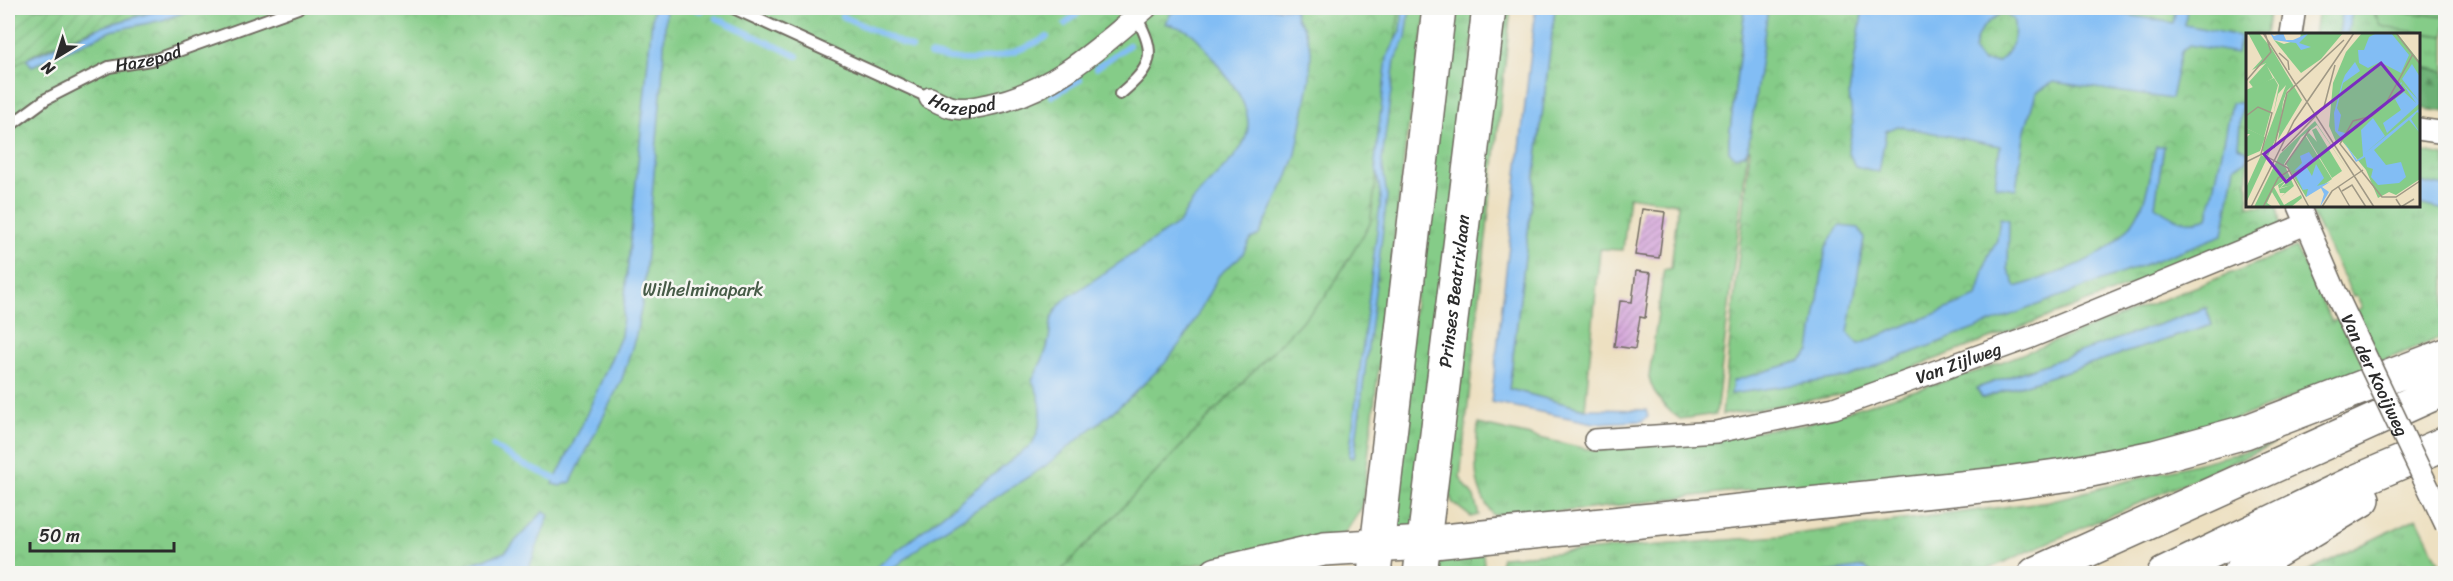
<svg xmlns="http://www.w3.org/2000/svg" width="2453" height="581" font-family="Sriracha,sans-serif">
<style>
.grass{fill:url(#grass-tufts);stroke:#587c5a;stroke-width:1.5;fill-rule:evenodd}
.forest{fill:url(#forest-firs);stroke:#4c6e50;stroke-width:1.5}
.park{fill:url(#park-crowns);stroke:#587c5a;stroke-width:1.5}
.garden{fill:url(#garden-furrows);stroke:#587c5a;stroke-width:1.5}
.pitch{fill:#85cc88;stroke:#587c5a;stroke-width:1.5}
.water{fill:#82bdf4;stroke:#567490;stroke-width:1.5;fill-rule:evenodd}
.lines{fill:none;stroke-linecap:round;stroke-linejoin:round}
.stream{stroke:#82bdf4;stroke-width:6}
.building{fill:url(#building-hatch)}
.lane-casing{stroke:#6f6a60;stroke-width:14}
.street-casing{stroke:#6f6a60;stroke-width:24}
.primary-casing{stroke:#6f6a60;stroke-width:36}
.highway-casing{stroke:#6f6a60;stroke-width:36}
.lane{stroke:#fff;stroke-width:10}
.street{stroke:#fff;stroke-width:21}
.primary{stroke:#fff;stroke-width:33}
.highway{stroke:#fff;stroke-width:33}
.street-bridge-casing{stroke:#6f6a60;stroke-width:24;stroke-linecap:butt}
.street-bridge{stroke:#fff;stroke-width:21}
.labels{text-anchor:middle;stroke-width:5;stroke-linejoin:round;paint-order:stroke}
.street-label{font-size:18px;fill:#2b2b2b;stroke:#f6f6f2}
.park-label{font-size:18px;fill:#465b47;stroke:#f6f6f2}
.inset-road{fill:none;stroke:#9f9885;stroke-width:1.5}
.view{fill:#7b2cbf;fill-opacity:0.15;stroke:#7b2cbf;stroke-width:3}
.inset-edge{fill:none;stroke:#2b2b2b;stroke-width:3}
</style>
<defs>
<pattern id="grass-tufts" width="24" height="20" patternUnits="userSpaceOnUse" patternTransform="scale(1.5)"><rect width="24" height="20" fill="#85cc88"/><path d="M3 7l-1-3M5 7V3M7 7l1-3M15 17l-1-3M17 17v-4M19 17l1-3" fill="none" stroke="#73af76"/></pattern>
<pattern id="forest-firs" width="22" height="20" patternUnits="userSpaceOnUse" patternTransform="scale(1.5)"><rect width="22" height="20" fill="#6cb074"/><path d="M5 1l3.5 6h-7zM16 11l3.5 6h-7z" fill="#598f5f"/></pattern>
<pattern id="park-crowns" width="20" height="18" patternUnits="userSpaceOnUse" patternTransform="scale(1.5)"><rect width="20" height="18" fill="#85cc88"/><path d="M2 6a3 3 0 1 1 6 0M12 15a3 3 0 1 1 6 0" fill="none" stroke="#73af76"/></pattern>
<pattern id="garden-furrows" width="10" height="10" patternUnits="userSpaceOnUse" patternTransform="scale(1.5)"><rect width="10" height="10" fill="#85cc88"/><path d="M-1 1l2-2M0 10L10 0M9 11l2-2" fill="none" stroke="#73af76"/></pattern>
<pattern id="building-hatch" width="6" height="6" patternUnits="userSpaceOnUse" patternTransform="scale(1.5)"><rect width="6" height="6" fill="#d5a6da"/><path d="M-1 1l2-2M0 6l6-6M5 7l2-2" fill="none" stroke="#ad87b1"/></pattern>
</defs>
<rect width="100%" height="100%" fill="#f6f6f2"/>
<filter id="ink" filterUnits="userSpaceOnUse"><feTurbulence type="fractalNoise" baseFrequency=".0167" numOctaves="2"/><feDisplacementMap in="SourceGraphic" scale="12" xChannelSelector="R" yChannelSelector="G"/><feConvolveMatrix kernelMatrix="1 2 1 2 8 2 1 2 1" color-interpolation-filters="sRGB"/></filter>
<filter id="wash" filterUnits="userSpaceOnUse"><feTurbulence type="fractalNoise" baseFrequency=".008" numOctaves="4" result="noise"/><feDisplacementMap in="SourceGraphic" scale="24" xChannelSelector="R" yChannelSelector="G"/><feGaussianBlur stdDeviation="1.35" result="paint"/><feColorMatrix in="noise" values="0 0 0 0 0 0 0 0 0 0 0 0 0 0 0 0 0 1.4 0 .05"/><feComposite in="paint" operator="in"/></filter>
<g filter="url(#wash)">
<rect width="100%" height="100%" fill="#ede0c1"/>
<path class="grass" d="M1363,8H1427L1405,149L1362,507L1347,530L1333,542L1187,566L1172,573L949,574Z
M1449,8H1476L1416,533L1388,536Z
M1496,8H1511L1460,478L1474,497L1479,515L1471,517L1452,502L1446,472Z
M1555,8H1745L1729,139V151L1745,154L1748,149L1716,414L1680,419C1664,407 1654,397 1649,377L1664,269H1671L1678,204L1629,196L1623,250L1600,249L1585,409L1509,389Z
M2318,8H2343L2339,34H2314Z
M2353,8H2374L2375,17L2419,33L2445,36V72L2419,66L2418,34H2347Z
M2392,8H2445V17L2394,11Z
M2418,151L2445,156V187L2419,182Z
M2419,204L2445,210V336L2244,416L2153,443L2073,458L2004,469L1727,492L1581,510L1493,515C1470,484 1476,460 1478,424L1596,451L1802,425L1978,371L2296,248L2332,322L2362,308L2356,295L2353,296L2308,206ZM2206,308L2212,325L1982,398L1977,388Z
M2274,444L1979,573H1872L1863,567L1823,574H1497L1502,557L1780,536L2049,501Z
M2417,518L2444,573H2304Z
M1483,554L1484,564L1477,573L1432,574C1441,553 1464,556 1483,554Z"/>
<path class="forest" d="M2418,67L2445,72V112L2419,108Z"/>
<path class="park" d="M8,8H1389L1399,13L1370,224L1326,296L1059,573L8,574Z
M1754,8H2270L2266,34H2248V206H2277L2281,229L1840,395L1722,415L1750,149L1735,148Z"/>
<path class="garden" d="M8,8H166C113,23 54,38 8,70Z"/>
<path class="pitch" d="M2373,8H2392L2394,11L2445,17V36L2388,28L2380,25Z"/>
<path class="water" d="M166,8H196L163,20L111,31L32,66L26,59L101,27Z
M653,8H666L662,83L643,299L636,335L622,379L571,482L560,486L553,484L581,427L621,336Z
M1183,8H1294L1296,18L1303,26L1311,49L1310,78L1296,154L1288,176L1259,235L1251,239L1242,255L1219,275L1186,336L1165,363L1128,399L1044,467L932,537L888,573H869L1032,444C1045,421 1043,402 1032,380C1038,369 1045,357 1048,344C1053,322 1046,320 1064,300L1180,222C1207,162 1288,151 1224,73C1214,61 1204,42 1191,33C1185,28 1173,26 1165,23L1171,13Z
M1403,8H1410L1406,38L1395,60L1382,161L1387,197L1354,458L1349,457L1381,198L1375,162L1387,57L1401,31Z
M1536,8H1555L1509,389L1584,409L1646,410L1648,417L1642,421L1594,423L1491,402Z
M1745,8H1768L1748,149L1745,154L1735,157L1729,151V139Z
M1863,8H2088L2173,23L2176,8H2187L2185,25L2240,36L2237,53L2189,45L2181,52L2171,99L2053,82L2036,93L2025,130L2016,189L1995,186L2000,146L1898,126L1886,131L1879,172L1855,166L1848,151L1853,125L1849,93ZM2002,13L2013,19C2018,38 2011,48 1999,62H1983L1974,51C1976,31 1985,23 2002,13Z
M2343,8H2353L2347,34H2339Z
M2232,103H2242L2238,146L2247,150V161L2235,166L2223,235L1847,377L1731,394L1733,381L1800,361L1810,351L1826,247L1839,226L1859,228L1864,238L1848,333L1859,344L1977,297L1988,256L1997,240L2000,218L2009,220L2008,269L2016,287C2066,270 2124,256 2144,200C2150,183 2152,163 2156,146H2164L2155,206C2174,219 2186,226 2208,218Z
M2418,182L2445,187V210L2419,204Z
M2206,308L2212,325L1982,398L1977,388Z
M544,511L549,515L527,573H435L452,570L505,552Z
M1863,567L1872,573H1823Z"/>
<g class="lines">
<path class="stream" d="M693,8L701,11
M842,16L912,48
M716,18L797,56
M1065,24L1084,8
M930,55C972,66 1010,58 1047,37
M1096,68L1129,45
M1052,96L1080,80
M493,446L522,464L556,479"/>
</g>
<g id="blocks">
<path class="building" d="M1642,209L1665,212L1659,258L1635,255Z
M1636,271L1651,273L1645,318L1640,317L1635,349L1614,346L1620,301L1632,302Z"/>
</g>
</g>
<g filter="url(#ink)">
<use href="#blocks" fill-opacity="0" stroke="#6f6a60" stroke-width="1.5"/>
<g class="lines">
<defs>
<g id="lane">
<path d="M733,8L930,98"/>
<path d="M1120,94C1153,66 1157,55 1136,16"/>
<path id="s1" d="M8,127L46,99L109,67L156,59L298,8"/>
</g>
<g id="street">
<path d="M2291,34L2295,8"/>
<path id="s2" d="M930,98C938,102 947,107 955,108C966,110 976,107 987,105C1051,93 1098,49 1146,8"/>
<path d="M2418,129L2446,133"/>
<path d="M2299,206L2340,302"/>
<path id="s3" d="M1595,440L1716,432L1834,408L2031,337L2306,224"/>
</g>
<g id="primary">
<path d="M1374,574L1439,8"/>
<path id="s4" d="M1420,574L1489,8"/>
</g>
<path id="highway" d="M1217,574L1324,549L1424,543L1740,511L2000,484L2071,474L2154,457L2245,432L2446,355
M2035,574L2446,388
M2164,574L2357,481L2446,443
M2239,574L2363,499"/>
</defs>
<use href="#lane" class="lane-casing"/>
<use href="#street" class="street-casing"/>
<use href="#primary" class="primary-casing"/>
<use href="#highway" class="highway-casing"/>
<use href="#lane" class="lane"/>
<use href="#street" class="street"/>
<use href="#primary" class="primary"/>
<use href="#highway" class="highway"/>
<defs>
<g id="street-bridge">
<path id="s5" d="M2340,302L2446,525"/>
</g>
</defs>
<use href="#street-bridge" class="street-bridge-casing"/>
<use href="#street-bridge" class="street-bridge"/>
</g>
</g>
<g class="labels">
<g class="street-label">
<text dy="6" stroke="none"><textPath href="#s1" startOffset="158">Hazepad</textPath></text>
<text dy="6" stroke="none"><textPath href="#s2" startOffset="34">Hazepad</textPath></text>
<text dy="6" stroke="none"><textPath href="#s4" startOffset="285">Prinses Beatrixlaan</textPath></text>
<text dy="6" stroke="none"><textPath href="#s3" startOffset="374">Van Zijlweg</textPath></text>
<text dy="6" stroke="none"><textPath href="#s5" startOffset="81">Van der Kooijweg</textPath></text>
</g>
<g class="park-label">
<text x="703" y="296">Wilhelminapark</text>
</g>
</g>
<g transform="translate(2246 33)">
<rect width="174" height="174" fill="#ede0c1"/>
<path d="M2,0H13L26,16L56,67L32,107L38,68L45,54L41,58L37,69L34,96L22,123L16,117L40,52L32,61L27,83L33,52L21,33L27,45L8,56L6,53L3,49L20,30L6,37L16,26ZM69,88L103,139L71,92L55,104L38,131L48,153L35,164L39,160H34L32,152L42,146L33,156L46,152L34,155L44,147L42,145L28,154L38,172L55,162L56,165L45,174H35L26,159L21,170L27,174H8L34,121ZM70,95L96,138L86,145L60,102L63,100L71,109L66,97ZM15,122L21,125L0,170V155Z" fill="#85cc88"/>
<path d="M55,0H97L75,26L55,40L28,7L38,11L54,6ZM116,0H151L174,29V146L150,162L143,159L132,165L120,137L96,108L90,109L83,93L87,50L100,19ZM0,95L19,104L14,118L0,124V105L4,101H0ZM59,102L86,146L60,164L40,131Z" fill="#85cc88"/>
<path d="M156,50L170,70L137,90L134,81Z" fill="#85cc88"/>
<path d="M28,45L32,52L18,104L0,95V57Z" fill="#85cc88"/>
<path d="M24,0L28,3L37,0L40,7H47L63,0L53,10L65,14L55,17L50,10L28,7ZM131,0H145L163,22L155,40L134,29L122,35L113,30L112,17H118L123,4ZM109,29L114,38L97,50L91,75L95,82L92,98L99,100L96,106L89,98L88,80L96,50L99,42ZM166,31L174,44V70L141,100L137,90L155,77L149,66L158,59L170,70L156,50L153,54L155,49L173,68L156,46ZM174,75V81L171,79L165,86L174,100L163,87L128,117L140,132L155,129L160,144L153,150L132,152L125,144L127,136L121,134L119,124L110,129L98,109L111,127L117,123L115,97L127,85L139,103L118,121ZM63,119L69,128L60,133L66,143L70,131L78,145L71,153L84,149L76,154L83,159L74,174L78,161L75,155L60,164L62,156L57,157L50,143L59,134L48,138L56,130L54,123Z" fill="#82bdf4"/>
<path class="inset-road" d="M17,0L128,174M150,0L174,31M33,20L42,28L43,37M167,21L139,72L126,83L107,88L94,111L136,164H150L174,148M0,48L25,19L19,0M0,83L12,74L26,80L15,121M28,115L41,60L98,7M36,118L78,74L89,32M0,129L16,121L42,135L63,174M39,132L64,96M92,153L104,174M96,158L106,152L120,174M150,166L155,174L168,166M5,174L48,88L108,0M17,174L32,145L44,137M76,174L86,158L117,137"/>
<path class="view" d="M135,30L157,57L40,149L18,121Z"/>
<rect width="174" height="174" class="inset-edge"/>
</g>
<rect width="2453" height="581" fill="none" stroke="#f6f6f2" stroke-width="30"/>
<g transform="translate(57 57) rotate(218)" stroke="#f6f6f2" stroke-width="4.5" paint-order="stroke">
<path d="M0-4.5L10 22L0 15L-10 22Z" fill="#2b2b2b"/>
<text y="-9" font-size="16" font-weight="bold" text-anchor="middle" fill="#2b2b2b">N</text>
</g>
<path d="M30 542v9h144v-9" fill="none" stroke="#2b2b2b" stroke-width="3"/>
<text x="39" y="542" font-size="18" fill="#2b2b2b" stroke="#f6f6f2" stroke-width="4.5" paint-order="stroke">50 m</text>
</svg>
